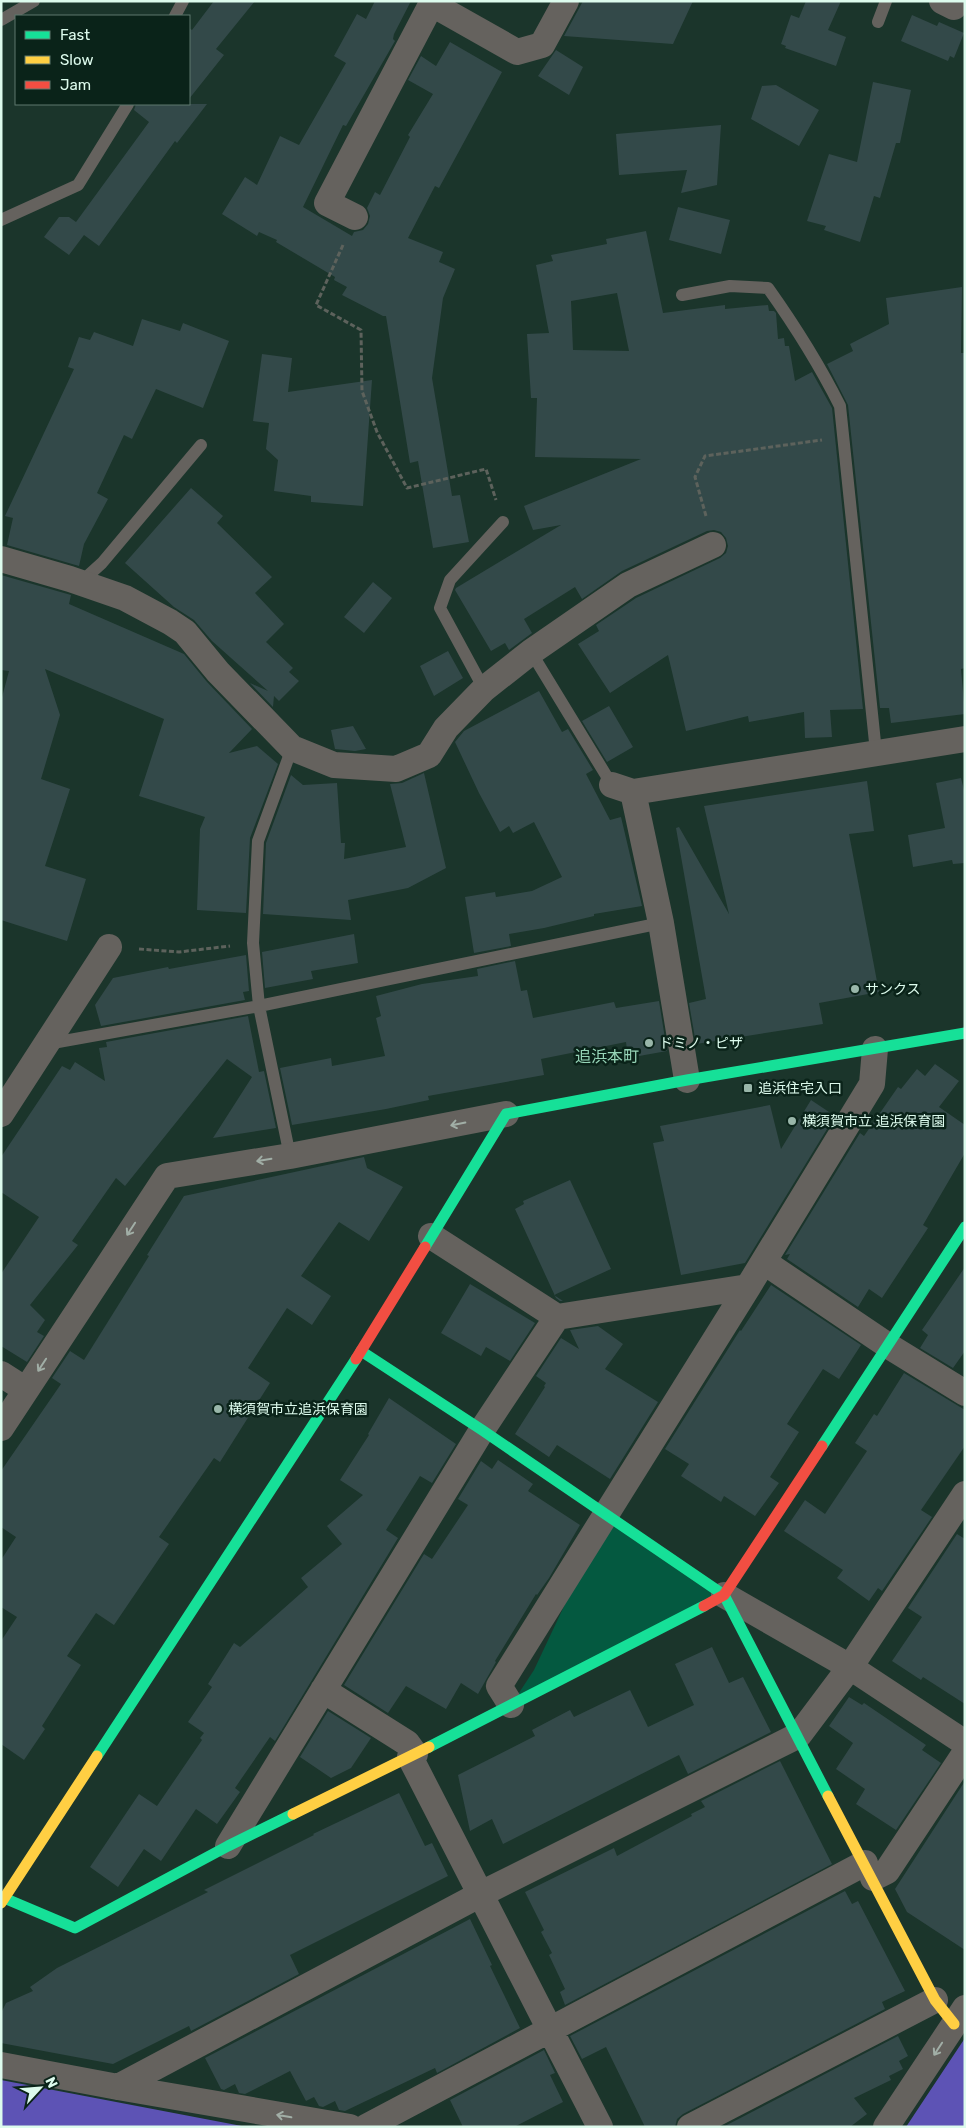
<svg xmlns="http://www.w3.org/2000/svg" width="966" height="2128" font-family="Rubik,'Noto Sans JP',sans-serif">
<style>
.green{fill:#045940}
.water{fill:#5d53b5}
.building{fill:#334949;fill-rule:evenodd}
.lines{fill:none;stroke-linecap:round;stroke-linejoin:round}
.path{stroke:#5d625c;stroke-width:3;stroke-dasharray:5 2.5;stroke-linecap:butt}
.lane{stroke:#65625e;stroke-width:12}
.street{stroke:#65625e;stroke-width:26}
.fast{stroke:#16e098;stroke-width:11}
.slow{stroke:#ffcf43;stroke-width:11}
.jam{stroke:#f24e42;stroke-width:11}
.oneway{stroke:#a1aea6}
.poi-dot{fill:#99b6a9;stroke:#0a2319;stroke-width:2}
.labels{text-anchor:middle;stroke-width:5;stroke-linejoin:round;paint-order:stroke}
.poi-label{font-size:14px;fill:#ddfbed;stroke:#0a2319;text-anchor:start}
.quarter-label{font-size:16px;fill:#96d4b7;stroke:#0a2319}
</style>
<rect width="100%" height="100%" fill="#1b352b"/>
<path class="green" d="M607,1515L724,1595L511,1705L534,1670Z"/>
<path class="water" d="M965,2038V2127H906Z
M1,2080L247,2127H1Z"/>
<path class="building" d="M214,1H255L216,49L224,55L189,99V28L192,30Z
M375,1H411L394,34L393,39L395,41L346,126L343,125L303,207L352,236L354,232L363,230L368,224L370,216L367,208L375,192L380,195L410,137L408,135L433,94L408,80L421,56L436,66L450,42L502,72L439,188L435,186L408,238L443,252L439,262L455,269L443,298L432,378L452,496L460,495L469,542L433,548L418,461L410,463L386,316H383L342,295L347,287L334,280L335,277L276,242L277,240L259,232L257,236L222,214L245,177L257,185L280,136L299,145L346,63L334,56L357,14L366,19Z
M583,1H693L673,44L564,36Z
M806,1H841L828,30L846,37L836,66L785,48L786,46L781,44L791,15L799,18Z
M912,15L937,26L939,22L964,33L954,58L950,56L948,61L901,41Z
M556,50L583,67L569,95L538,76Z
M873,82L911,90L900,143H896L880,198L874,196L860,242L824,230L826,226L807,221L829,154L857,162Z
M776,85L819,110L799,146L751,119L762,86Z
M136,104H207L177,143L175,141L99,246L84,235L69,255L44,237L59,217H69L76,222L149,122L134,110Z
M721,125L717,185L681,193L687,170L619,175L616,134Z
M678,207L730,220L721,254L669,240Z
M646,231L663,313L725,305V309L768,305L769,311H774L776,313L778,339L784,338L785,346H789L795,381L812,372L832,408L863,709L830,710L832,737L805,738L804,712L749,722L748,716L686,731L668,655L610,693L578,644L599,631L596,625L636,598L720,558L726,553L728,546L726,538L721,532L714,530L707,531L622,571L582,599L575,587L524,619L532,633L509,650L505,643L491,651L455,590L456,588L561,525L533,530L524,506L641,459L535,457L537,398H531L527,334L549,333L536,265L553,261L551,255L607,244L606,239ZM617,293L629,351L573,350L571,301Z
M962,287L961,353H965V668L961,669L965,714L891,723L889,708H880L848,405L827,364L853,351L850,344L889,324L886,298Z
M142,319L180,331L183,323L229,341L203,408L156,389L132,439L124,435L97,493L108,499L84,544L79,566L7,545L13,518L5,516L74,369L68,367L79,337L90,340L94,332L133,346Z
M262,354L292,358L288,392L372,380L363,506L311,502V496L274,491L278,460L266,449L269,423L253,421Z
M191,488L223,516L217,523L272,577L255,593L284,624L266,642L293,668L289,672L299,681L279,701L274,696L273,707L250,683L268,691L212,641L194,620L174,607L125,563Z
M1,575L71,595L69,604L184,654L207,682L252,729L229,753L257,746L278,764L250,838L246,913L197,910L200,829L205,817L139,796L164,719L45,669L60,715L41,779L70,789L45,866L86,879L67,941L1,920V701L9,671L1,670Z
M373,582L392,598L364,633L344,617Z
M448,651L463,678L434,696L420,666Z
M539,691L562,732L568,729L593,770L586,774L610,820L621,817L642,906L594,914V916L544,928L509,934L511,946L474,953L465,897L495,892L496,897L532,891L562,877L534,822L513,833L509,826L500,832L479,793L455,742L464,731Z
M609,706L633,747L607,762L582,721Z
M353,726L366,749L355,751L335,749L331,730Z
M424,773L446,868L408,888L348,900L351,920L263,914L266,843L291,775L303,785L337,783L341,843H345L344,859L406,847L390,784L402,783Z
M961,778L965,794V863L953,864L952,860L913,867L908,835L945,828L936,783Z
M867,781L874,831L849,834L879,992L819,1003L823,1024L696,1044L689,1003L706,999L676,828L679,827L729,914L704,806Z
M354,934L358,963L311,971L313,979L265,988L262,952Z
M246,955L249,991L243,992L245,1000L101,1026L95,1005L113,978L168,967L169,969Z
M515,961L521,991L527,990L533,1018L614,1002L616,1008L659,1001L667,1051L628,1058L626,1042L541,1059L544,1075L428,1096L429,1100L386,1109L292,1125L280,1068L331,1058L332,1066L385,1056L376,1018L381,1016L376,996L422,984L478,976L477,969Z
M248,1016L259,1072L264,1071L276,1128L213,1138L252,1077L227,1059L125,1186L116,1178L72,1241L78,1245L30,1305L45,1320L37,1332L44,1336L27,1362L1,1346V1274L39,1217L1,1192V1157L62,1066L70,1070L75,1062L105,1081L99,1048L107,1047L106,1042Z
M935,1064L959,1081L939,1107L965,1125V1153L923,1225L928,1228L882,1298L869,1289L858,1307L787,1259L790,1254L785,1255L860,1133L864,1136L898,1087L901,1089L917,1069L925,1076Z
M811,1100L835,1116L745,1263L681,1275L653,1143L664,1141L660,1126L770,1105L781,1149Z
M364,1157L367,1168L403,1187L369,1241L339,1222L301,1276L331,1296L312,1325L287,1308L248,1368L270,1383L220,1462L214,1458L159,1537L169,1544L114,1625L96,1613L67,1656L81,1665L42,1726L45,1729L24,1760L1,1744V1641L17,1617L1,1607V1560L16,1537L1,1527V1471L61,1384L52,1378L70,1351L84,1360L149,1256L147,1255L184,1196Z
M570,1180L611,1269L554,1295L563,1301H560L556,1298L515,1209L524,1204L523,1201Z
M965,1267V1351L953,1368L920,1348L928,1335L922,1330Z
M470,1284L535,1323L510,1361L486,1347L481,1356L441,1333Z
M771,1285L861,1345L839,1379L823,1369L787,1424L799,1432L770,1477L779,1483L755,1516L724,1496L721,1502L681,1476L689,1464L665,1449L740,1330L741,1331Z
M598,1326L623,1344L605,1369L658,1402L610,1479L557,1445L549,1457L515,1434L545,1387L544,1386L546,1383L536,1376L561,1338L579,1349L570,1330Z
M904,1373L965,1410V1446L921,1510L932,1517L882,1591L878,1588L869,1601L837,1578L843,1570L784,1531L805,1500L825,1514L867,1451L855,1443L874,1414L877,1416Z
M389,1398L456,1444L432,1483L420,1476L386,1530L398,1538L275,1741L270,1737L235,1788L240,1792L217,1824L196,1809L161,1861L144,1849L118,1887L90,1867L139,1794L157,1806L202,1740L200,1738L204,1733L188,1722L212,1687L208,1684L234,1643L240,1647L308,1587L301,1578L342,1544L327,1526L363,1495L340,1480L369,1435L368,1434Z
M498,1460L533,1484L528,1491L580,1525L549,1578L537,1595L536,1594L495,1661L496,1662L478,1694L461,1683L446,1709L406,1686L388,1713L344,1685L424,1554L432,1559L468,1505L458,1499L481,1461L492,1469Z
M957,1534L965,1539V1704L923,1677L921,1680L892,1661L922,1617L908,1608Z
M712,1647L729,1683L743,1677L771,1732L688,1774L679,1755L503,1844L492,1819L470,1831L458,1775L535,1736L532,1730L570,1710L574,1717L630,1690L648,1727L694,1705L675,1664Z
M849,1697L862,1705L864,1703L926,1745L922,1750L941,1763L896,1830L856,1804L865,1789L836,1769L853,1743L829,1726Z
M328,1711L371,1738L351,1768L331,1778L300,1757Z
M780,1761L832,1864L565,2005L560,1992L565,1989L549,1955L552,1953L541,1932L544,1930L525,1892L614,1848L617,1856L692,1816L691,1814L705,1807L701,1801Z
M965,1781V1950L907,1912L895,1889Z
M399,1793L425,1846L432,1843L448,1876L290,1955L299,1974L191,2031L189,2026L113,2064L1,2043V2013L6,2003L33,1991L30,1987L57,1968L208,1892L204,1890L314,1835L313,1834Z
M845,1891L852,1904L858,1901L905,1991L882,2002L885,2009L683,2114L677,2119L675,2127H645L606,2047L582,2059L570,2036Z
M470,1919L492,1965L490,1966L520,2028L437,2073L435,2068L345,2111L339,2110L335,2101L323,2107L319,2106L314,2097L306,2101L290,2071L245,2094L239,2093L235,2084L224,2090L221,2089L205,2058Z
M898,2036L908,2056L899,2061L903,2069L889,2076L891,2080L854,2098L867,2114L850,2127H723Z
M544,2050L555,2073L550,2075L563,2102L514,2127H463L450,2100Z"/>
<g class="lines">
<path class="path" d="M343,245L316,305L361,330L362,391L377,432L407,488L486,469L496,500
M706,516L695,477L705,456L822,440
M139,949L179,952L230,946"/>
<path class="lane" d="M175,16L183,1
M1,20L34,1
M878,22L886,1
M1,220L78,185L128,104
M682,295L730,286L768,288C795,326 819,364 840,406L876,752
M81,582L102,563L201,445
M531,652L612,785
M484,689L440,608L450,580L503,522
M47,1044L259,1006L661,923
M290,1156L259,1006L253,943L258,841L292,748"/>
<path class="street" d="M942,1L954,7
M432,4L517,52L542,45L566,1
M355,217L327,203L433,1
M1,559L70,579L125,598L170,622L185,632L218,672L292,748L334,765L396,769L429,755L446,728L484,689L531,652L628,585L713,545
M612,785L633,792L965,739
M633,792L661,923L687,1080
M1,1114L109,947
M431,1236L557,1317
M764,1262L887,1345L965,1393
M1,1374L26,1390
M1,1428L167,1176L290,1156L506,1114
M724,1595L850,1667L965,1743
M323,1690L407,1743L415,1754
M511,1705L499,1686L748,1287L872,1084L875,1049
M410,1757L600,2127
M228,1846L482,1430L557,1317L748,1287
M873,1878L887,1871L965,1753
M1,2065L118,2087L350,2127
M118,2087L481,1894L799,1735L850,1667L965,1494
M366,2127L865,1863
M690,2127L935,2000
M886,2127L965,2008"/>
<path class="fast" d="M425,1247L506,1114L687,1080L965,1033
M361,1351L482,1430L724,1595L828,1796
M822,1446L965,1227
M429,1747L704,1606
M97,1756L356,1359
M4,1898L75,1928L228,1846L293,1814"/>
<path class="slow" d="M828,1796L935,2000L954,2024
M293,1814L429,1747
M1,1903L97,1756"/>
<path class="jam" d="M356,1359L425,1247
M704,1606L724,1595L822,1446"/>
</g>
<defs><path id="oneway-shaft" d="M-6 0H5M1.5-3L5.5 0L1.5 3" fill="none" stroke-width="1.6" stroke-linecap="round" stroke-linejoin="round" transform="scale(1.25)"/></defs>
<g class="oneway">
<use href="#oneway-shaft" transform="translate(458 1124) rotate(169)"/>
<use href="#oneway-shaft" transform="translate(264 1160) rotate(171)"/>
<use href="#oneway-shaft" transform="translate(131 1229) rotate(123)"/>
<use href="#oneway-shaft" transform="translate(42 1365) rotate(123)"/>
<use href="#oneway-shaft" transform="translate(938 2049) rotate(123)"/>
<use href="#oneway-shaft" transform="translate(284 2116) rotate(-170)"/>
</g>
<g class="poi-dot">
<circle cx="855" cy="989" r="5"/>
<circle cx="649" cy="1043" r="5"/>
<rect x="743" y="1083" width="10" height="10" rx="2.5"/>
<circle cx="792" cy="1121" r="5"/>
<circle cx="218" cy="1409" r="5"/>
</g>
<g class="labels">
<g class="poi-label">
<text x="865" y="994">サンクス</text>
<text x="659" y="1048">ドミノ・ピザ</text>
<text x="758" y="1093">追浜住宅入口</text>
<text x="802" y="1126">横須賀市立 追浜保育園</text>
<text x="228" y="1414">横須賀市立追浜保育園</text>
</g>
<g class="quarter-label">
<text x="607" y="1062">追浜本町</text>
</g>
</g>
<rect width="966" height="2128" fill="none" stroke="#ddfbed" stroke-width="5"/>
<rect x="15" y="15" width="175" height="90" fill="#0a2319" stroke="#5e796e"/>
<rect x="25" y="31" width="25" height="8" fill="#16e098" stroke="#5e796e"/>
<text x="60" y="40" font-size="15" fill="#ddfbed">Fast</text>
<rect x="25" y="56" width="25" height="8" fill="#ffcf43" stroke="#5e796e"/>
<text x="60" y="65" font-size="15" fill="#ddfbed">Slow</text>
<rect x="25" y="81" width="25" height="8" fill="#f24e42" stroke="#5e796e"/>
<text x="60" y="90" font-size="15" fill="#ddfbed">Jam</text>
<g transform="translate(40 2088) rotate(64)" stroke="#0a2319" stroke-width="4" paint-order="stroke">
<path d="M0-4L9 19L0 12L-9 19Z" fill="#ddfbed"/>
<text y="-8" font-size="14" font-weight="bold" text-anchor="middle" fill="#ddfbed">N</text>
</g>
</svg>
